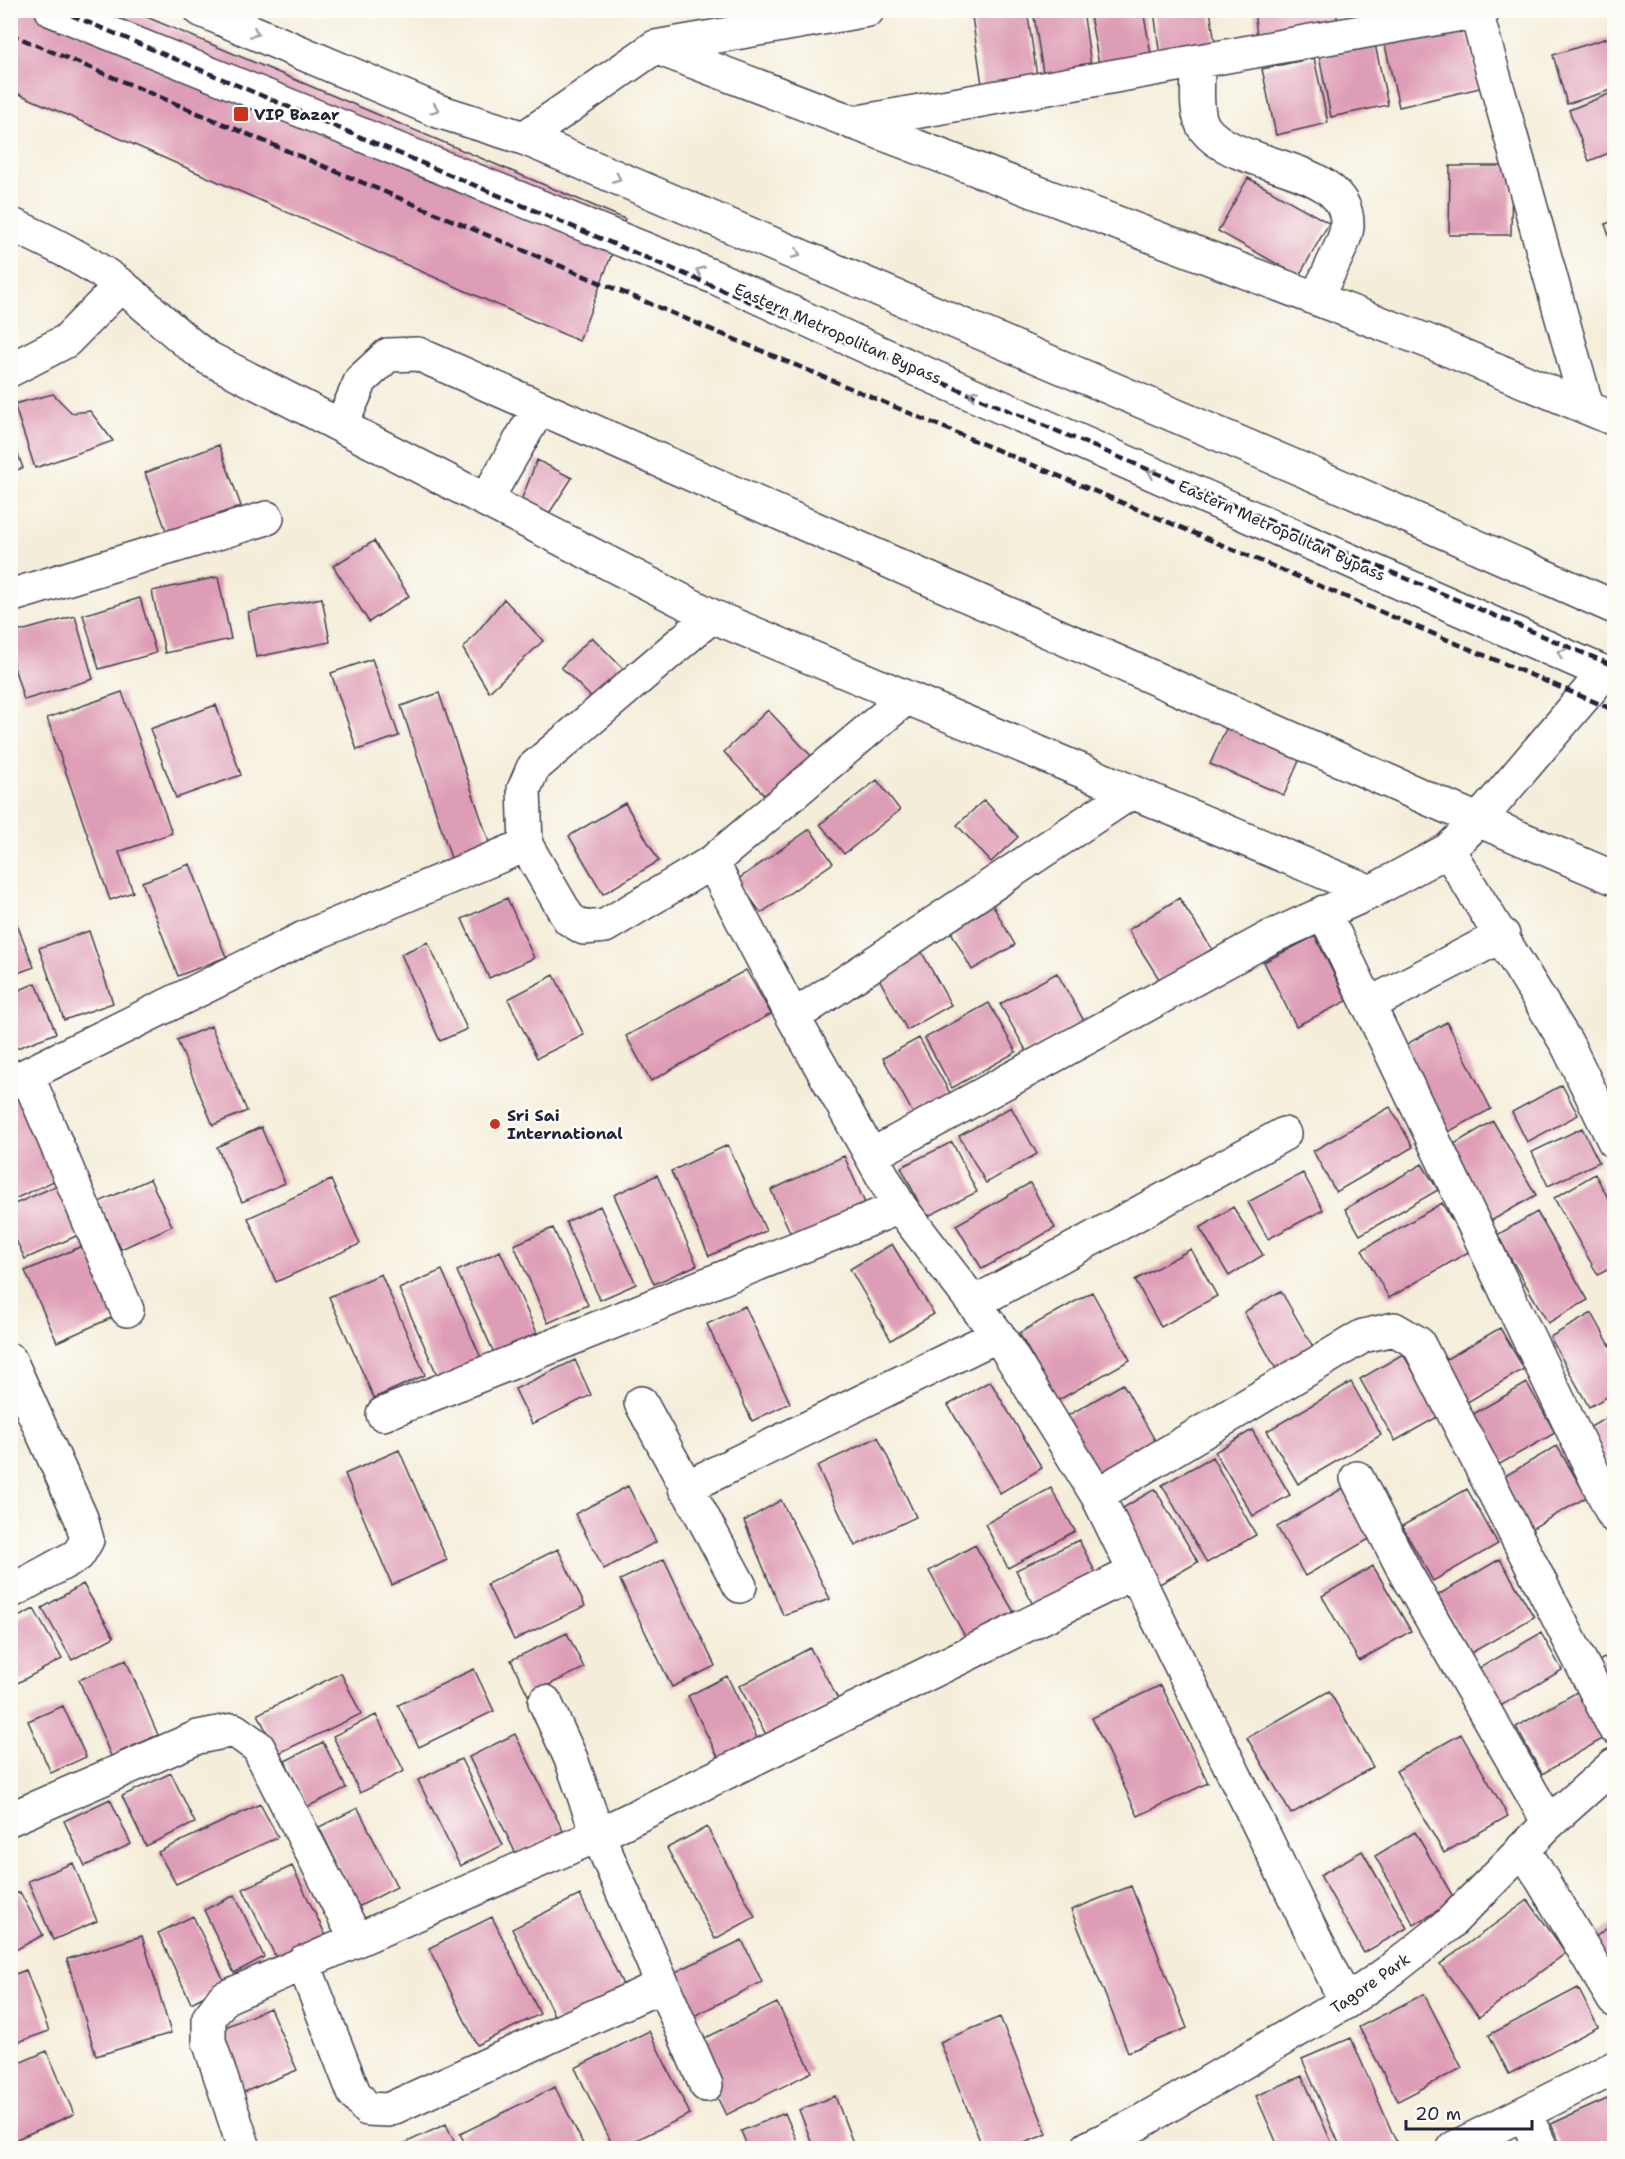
<svg xmlns="http://www.w3.org/2000/svg" width="1625" height="2159" font-family="'Shantell Sans',sans-serif">
<style>
.building{fill:#de9db6}
.lines{fill:none;stroke-linecap:round;stroke-linejoin:round}
.street-casing{stroke:#424053;stroke-width:36}
.secondary-casing{stroke:#424053;stroke-width:36}
.primary-casing{stroke:#424053;stroke-width:36}
.street{stroke:#fff;stroke-width:33}
.secondary{stroke:#fff;stroke-width:33}
.primary{stroke:#fff;stroke-width:33}
.rail{stroke:#22223b;stroke-width:4.5;stroke-dasharray:9 4.5;stroke-linecap:butt}
.oneway{stroke:#9c9ca7}
.poi-dot{fill:#c8321e;stroke:#fdfcf7;stroke-width:2}
.labels{text-anchor:middle;stroke-width:5;stroke-linejoin:round;paint-order:stroke}
.poi-label{font-size:16px;font-weight:bold;fill:#22223b;stroke:#fdfcf7;text-anchor:start}
.street-label{font-size:16px;fill:#22223b;stroke:#fdfcf7}
</style>
<rect width="100%" height="100%" fill="#fdfcf7"/>
<filter id="ink" filterUnits="userSpaceOnUse"><feTurbulence type="fractalNoise" baseFrequency=".0167" numOctaves="2"/><feDisplacementMap in="SourceGraphic" scale="12" xChannelSelector="R" yChannelSelector="G"/><feConvolveMatrix kernelMatrix="1 2 1 2 8 2 1 2 1" color-interpolation-filters="sRGB"/></filter>
<filter id="wash" filterUnits="userSpaceOnUse"><feTurbulence type="fractalNoise" baseFrequency=".008" numOctaves="4" result="noise"/><feDisplacementMap in="SourceGraphic" scale="24" xChannelSelector="R" yChannelSelector="G"/><feGaussianBlur stdDeviation="1.35" result="paint"/><feColorMatrix in="noise" values="0 0 0 0 0 0 0 0 0 0 0 0 0 0 0 0 0 1.4 0 .05"/><feComposite in="paint" operator="in"/></filter>
<g filter="url(#wash)">
<rect width="100%" height="100%" fill="#f4edd9"/>
<g id="blocks">
<path class="building" d="M10,10H130L625,219L579,341L10,90Z
M971,10H1027L1038,83L983,91Z
M1033,10H1083L1092,72L1044,79Z
M1089,10H1143L1153,65L1101,75Z
M1154,10H1210L1216,50L1160,58Z
M1254,10H1337V19L1257,36Z
M1351,10H1401L1354,26Z
M1465,22L1480,88L1399,107L1384,41Z
M1614,36V89L1567,104L1553,55Z
M1375,44L1388,105L1331,117L1319,56Z
M1314,58L1328,123L1276,135L1262,69Z
M1614,92V151L1589,161L1569,110Z
M1450,166H1512L1511,235H1449Z
M1248,178L1329,223L1299,276L1218,231Z
M1614,221V251L1605,224Z
M53,394L72,413L90,411L113,441L35,468L14,404Z
M10,432L23,468L10,472Z
M219,445L241,506L167,533L145,473Z
M537,460L572,478L548,515L520,503Z
M374,541L409,596L369,622L333,566Z
M218,577L231,639L165,653L152,591Z
M140,598L156,653L99,669L83,615Z
M322,598L330,642L256,657L248,612Z
M504,599L543,641L489,692L463,649Z
M75,616L93,679L24,700L10,654V634Z
M592,637L631,677L601,707L561,667Z
M372,659L399,736L357,750L331,673Z
M122,692L172,833L119,852L133,892L110,900L47,718Z
M439,693L490,845L451,858L401,706Z
M216,705L241,775L176,798L150,729Z
M768,710L816,761L772,803L724,752Z
M1229,722L1302,754L1284,795L1210,764Z
M877,780L900,810L844,854L820,824Z
M984,800L1018,837L991,862L957,825Z
M625,803L659,861L603,894L569,836Z
M810,829L833,863L761,913L737,880Z
M190,864L226,957L178,976L142,882Z
M507,898L534,958L489,978L462,919Z
M1179,898L1212,949L1161,982L1128,930Z
M992,904L1015,945L972,970L949,928Z
M16,922L34,967L10,976V924Z
M89,931L113,1003L64,1020L39,948Z
M1315,936L1347,1001L1296,1026L1264,962Z
M428,942L467,1029L440,1041L401,954Z
M920,949L951,1005L907,1030L876,973Z
M746,970L771,1014L651,1081L626,1036Z
M1057,973L1084,1021L1027,1052L1000,1004Z
M554,975L584,1035L537,1058L508,999Z
M36,983L56,1033L10,1051V994Z
M989,1003L1016,1052L952,1088L925,1038Z
M1447,1022L1491,1109L1446,1133L1401,1047Z
M211,1026L247,1111L213,1125L177,1040Z
M919,1038L951,1095L914,1115L883,1058Z
M1562,1085L1578,1115L1527,1142L1512,1112Z
M24,1087L65,1176L10,1201V1093Z
M1011,1107L1037,1154L986,1183L959,1136Z
M1390,1107L1413,1147L1336,1192L1313,1151Z
M1493,1121L1536,1195L1491,1221L1449,1147Z
M261,1127L285,1183L242,1202L217,1147Z
M1582,1128L1599,1162L1548,1186L1532,1152Z
M952,1142L977,1192L926,1217L901,1167Z
M728,1145L766,1231L709,1256L671,1171Z
M844,1156L868,1210L795,1243L771,1190Z
M1422,1164L1438,1190L1360,1235L1345,1209Z
M1303,1173L1323,1210L1268,1239L1248,1202Z
M1595,1174L1614,1209V1266L1598,1275L1554,1198Z
M657,1175L697,1265L654,1284L614,1195Z
M150,1179L172,1226L121,1249L99,1202Z
M331,1180L360,1244L276,1282L248,1218Z
M63,1183L85,1232L25,1259L10,1227V1206Z
M1030,1183L1055,1228L982,1269L956,1225Z
M1442,1203L1470,1251L1389,1298L1362,1250Z
M600,1206L636,1284L600,1300L566,1222Z
M1233,1207L1263,1255L1229,1276L1200,1228Z
M1537,1212L1588,1300L1548,1323L1497,1235Z
M553,1228L588,1305L548,1323L514,1245Z
M89,1243L120,1314L57,1342L25,1271Z
M892,1244L934,1314L891,1340L850,1269Z
M1191,1249L1217,1296L1161,1327L1135,1280Z
M500,1251L537,1333L494,1353L457,1271Z
M442,1270L482,1360L439,1379L399,1289Z
M381,1274L425,1375L374,1398L329,1297Z
M1281,1291L1317,1354L1280,1376L1244,1312Z
M1092,1292L1130,1360L1057,1401L1019,1333Z
M745,1306L790,1403L752,1421L707,1324Z
M1592,1313L1614,1353V1393L1589,1407L1550,1337Z
M1500,1328L1524,1369L1459,1407L1436,1365Z
M1403,1354L1439,1416L1395,1441L1360,1379Z
M575,1360L591,1395L532,1424L515,1389Z
M990,1381L1042,1468L1000,1493L948,1405Z
M1351,1382L1381,1435L1298,1484L1267,1431Z
M1527,1383L1555,1433L1491,1469L1463,1420Z
M1123,1384L1157,1444L1099,1477L1065,1417Z
M1614,1413V1476L1587,1429Z
M1252,1430L1290,1495L1253,1516L1215,1452Z
M878,1437L916,1517L855,1546L817,1466Z
M1557,1446L1587,1497L1522,1534L1493,1483Z
M399,1450L447,1560L392,1585L345,1474Z
M1212,1457L1256,1535L1207,1563L1162,1485Z
M628,1486L656,1542L604,1569L575,1514Z
M1051,1488L1075,1531L1008,1568L985,1524Z
M1343,1488L1371,1538L1305,1576L1277,1527Z
M1155,1489L1198,1562L1153,1588L1111,1515Z
M1467,1489L1498,1544L1433,1581L1402,1526Z
M781,1500L830,1599L783,1615L744,1521Z
M1079,1540L1096,1574L1033,1605L1016,1570Z
M975,1545L1015,1614L967,1640L929,1571Z
M558,1549L585,1606L514,1640L487,1584Z
M664,1559L715,1666L672,1687L620,1580Z
M1500,1559L1534,1617L1471,1653L1438,1595Z
M1373,1566L1411,1631L1359,1661L1322,1596Z
M83,1584L114,1637L72,1660L42,1608Z
M34,1609L62,1659L10,1687V1621Z
M567,1633L584,1668L528,1695L511,1660Z
M1541,1633L1562,1670L1497,1708L1476,1670Z
M810,1648L838,1699L768,1738L739,1686Z
M1614,1652V1712L1589,1667Z
M126,1660L158,1735L111,1756L79,1680Z
M474,1669L494,1711L419,1747L398,1705Z
M341,1673L361,1714L277,1754L258,1714Z
M727,1676L759,1742L720,1761L688,1696Z
M1161,1685L1208,1783L1138,1816L1092,1718Z
M1584,1688L1611,1734L1542,1774L1516,1727Z
M1329,1691L1373,1767L1291,1814L1247,1738Z
M63,1706L86,1757L51,1773L28,1721Z
M376,1715L404,1771L360,1793L333,1736Z
M515,1734L563,1831L516,1854L469,1757Z
M1461,1734L1508,1816L1444,1853L1396,1771Z
M323,1742L346,1788L307,1807L285,1761Z
M461,1759L503,1845L460,1866L418,1780Z
M171,1773L195,1823L146,1846L122,1796Z
M110,1799L131,1844L85,1866L64,1821Z
M260,1804L278,1837L176,1884L158,1852Z
M358,1808L397,1887L358,1907L319,1827Z
M707,1827L755,1917L715,1939L667,1848Z
M1415,1832L1455,1900L1414,1925L1375,1856Z
M1362,1851L1407,1928L1364,1953L1320,1875Z
M73,1863L97,1921L53,1940L28,1881Z
M292,1866L328,1940L279,1964L243,1889Z
M1131,1886L1187,2028L1128,2052L1071,1910Z
M20,1892L43,1935L10,1953V1897Z
M235,1895L264,1957L234,1973L204,1910Z
M580,1895L624,1987L557,2021L512,1929Z
M1528,1900L1566,1953L1479,2017L1440,1964Z
M193,1916L226,1985L191,2003L158,1933Z
M492,1917L540,2014L477,2045L429,1948Z
M1614,1923V1967L1594,1938Z
M142,1936L171,2033L96,2056L67,1959Z
M742,1940L762,1982L688,2019L667,1976Z
M26,1970L49,2031L10,2045V1976Z
M1578,1988L1598,2027L1509,2074L1489,2035Z
M1424,1994L1462,2068L1398,2101L1359,2027Z
M777,2003L812,2072L726,2115L691,2045Z
M270,2008L297,2070L242,2093L216,2031Z
M1000,2017L1047,2134L1011,2148H983L940,2042Z
M649,2031L690,2114L620,2148H614L575,2068Z
M1351,2038L1399,2148H1341L1302,2059Z
M47,2051L74,2114L10,2142V2067Z
M1302,2076L1334,2148H1279L1256,2096Z
M555,2087L585,2148H468L460,2134Z
M835,2096L855,2148H814L799,2110Z
M1614,2096V2148H1562L1551,2124Z
M785,2113L800,2148H748L741,2131Z
M446,2124L457,2148H408L405,2143Z"/>
</g>
</g>
<g filter="url(#ink)">
<use href="#blocks" fill-opacity="0" stroke="#424053" stroke-width="1.5"/>
<g class="lines">
<defs>
<path id="street" d="M1476,12L1587,407
M655,47L868,10
M1198,61C1199,80 1193,113 1205,129C1236,171 1350,162 1347,227C1346,241 1323,283 1316,299
M853,123L1484,10
M524,138L655,47L1430,342L1614,419
M10,224C49,241 85,259 119,284C150,307 176,336 208,358L712,616L1371,892
M10,370L66,341L121,285
M341,426L361,380L388,355L418,354L1438,803L1614,878
M486,500L539,408
M10,596L267,518
M526,845L569,919L584,928L605,926L712,862L906,698
M1448,850L1567,1044L1614,1141
M712,862L793,1017L900,1207L998,1335L1097,1495L1346,2002
M1324,912L1614,1516
M1368,1005L1503,935
M793,1017L1130,793
M27,1075L127,1310
M10,1083L304,938L526,845L524,789L533,768L712,616
M872,1155L1269,938L1371,892L1448,850L1479,820L1605,672
M974,1303L1284,1134
M10,1360L81,1518L87,1540L78,1555L10,1592
M641,1403L740,1586
M383,1414L900,1207
M1357,1478L1407,1576L1549,1823
M685,1488L998,1335
M1097,1495L1363,1336L1394,1329L1418,1343L1614,1727
M545,1702L571,1759L598,1835L706,2085
M10,1819L198,1737L234,1730L258,1747L356,1939
M1523,1848L1614,2000
M303,1962L354,2093L367,2109L388,2110L663,1985
M1525,2113L1541,2148
M244,2148L209,2041V2018L224,1998L598,1835L1133,1573
M1454,2148L1614,2068"/>
<path id="secondary" d="M1088,2148L1137,2124L1346,2002L1394,1968L1447,1926L1549,1823L1614,1765"/>
<path id="primary" d="M52,10L714,277L913,368L1614,677
M201,10L438,111L524,138L1310,473L1614,607"/>
</defs>
<use href="#street" class="street-casing"/>
<use href="#secondary" class="secondary-casing"/>
<use href="#primary" class="primary-casing"/>
<use href="#street" class="street"/>
<use href="#secondary" class="secondary"/>
<use href="#primary" class="primary"/>
<path class="rail" d="M59,10L1614,666
M10,34L1614,710"/>
</g>
<defs><path id="oneway-chevron" d="M-2-3.5L2.5 0L-2 3.5" fill="none" stroke-width="1.6" stroke-linecap="round" stroke-linejoin="round" transform="scale(1.5)"/></defs>
<g class="oneway">
<use href="#oneway-chevron" transform="translate(255 33) rotate(23)"/>
<use href="#oneway-chevron" transform="translate(435 109) rotate(21)"/>
<use href="#oneway-chevron" transform="translate(617 178) rotate(23)"/>
<use href="#oneway-chevron" transform="translate(797 254) rotate(23)"/>
<use href="#oneway-chevron" transform="translate(700 271) rotate(-158)"/>
<use href="#oneway-chevron" transform="translate(973 394) rotate(-156)"/>
<use href="#oneway-chevron" transform="translate(1152 473) rotate(-156)"/>
<use href="#oneway-chevron" transform="translate(1561 653) rotate(-156)"/>
</g>
</g>
<g class="poi-dot">
<rect x="233" y="106" width="16" height="16" rx="3"/>
<circle cx="495" cy="1124" r="6"/>
</g>
<g class="labels">
<g class="poi-label">
<text x="254" y="120">VIP Bazar</text>
<text x="507" y="1121">Sri Sai<tspan x="507" dy="18">International</tspan></text>
</g>
<g class="street-label">
<text transform="translate(838 333) rotate(24)" y="6">Eastern Metropolitan Bypass</text>
<text transform="translate(1282 530) rotate(24)" y="6">Eastern Metropolitan Bypass</text>
<text transform="translate(1370 1983) rotate(-35)" y="6">Tagore Park</text>
</g>
</g>
<rect width="1625" height="2159" fill="none" stroke="#fdfcf7" stroke-width="36"/>
<path d="M1406 2120v9h126v-9" fill="none" stroke="#22223b" stroke-width="3"/>
<text x="1415" y="2120" font-size="18" fill="#22223b" stroke="#fdfcf7" stroke-width="4.5" paint-order="stroke">20 m</text>
</svg>
